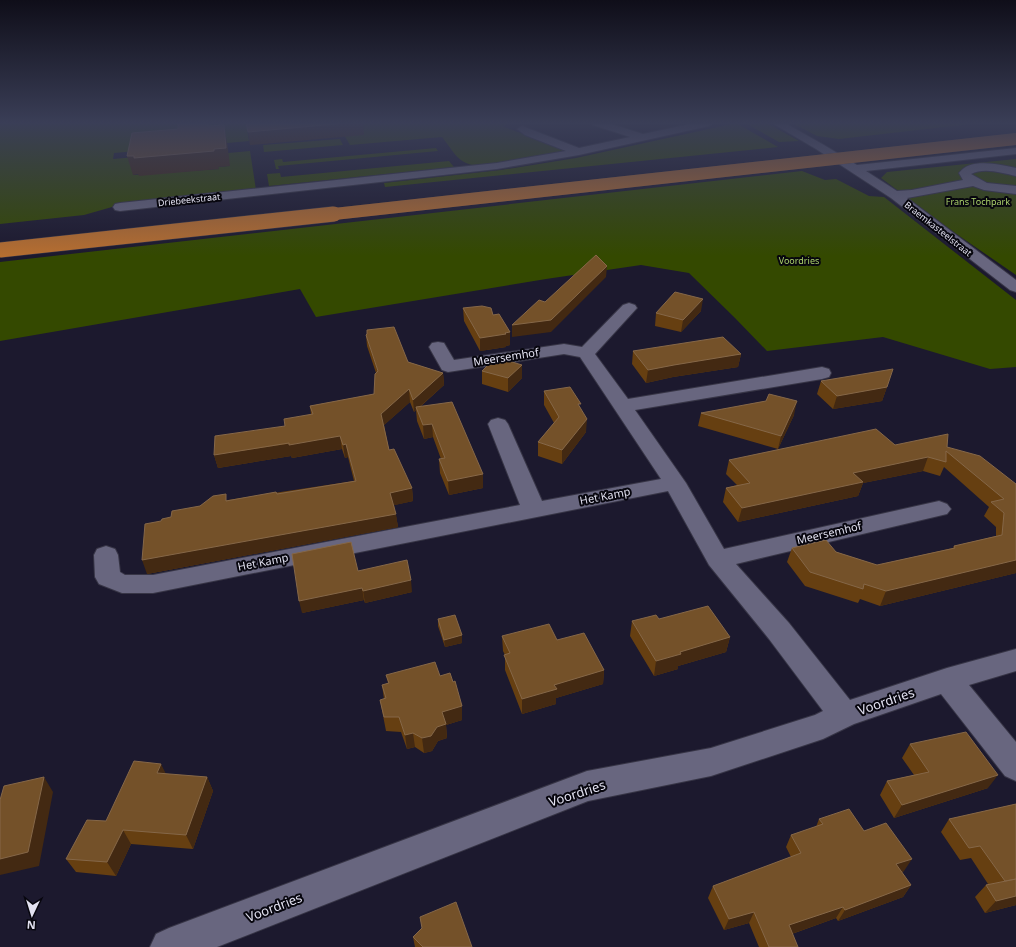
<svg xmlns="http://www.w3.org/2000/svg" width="1016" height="947" font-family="'Noto Sans',sans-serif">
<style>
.green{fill:#344900}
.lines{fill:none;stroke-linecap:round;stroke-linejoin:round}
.minor-casing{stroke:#373546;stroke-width:2}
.minor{fill:#68667f;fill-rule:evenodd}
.highway-bridge-far1-casing{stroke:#373546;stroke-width:12;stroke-linecap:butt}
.highway-bridge-casing{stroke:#373546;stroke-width:16;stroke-linecap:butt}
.highway-bridge-far1{stroke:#b66e30;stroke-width:12}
.highway-bridge{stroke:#b66e30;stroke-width:15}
.wall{fill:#663f11}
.shaded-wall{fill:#432912}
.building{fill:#745129;stroke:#856748}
.labels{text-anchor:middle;stroke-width:4;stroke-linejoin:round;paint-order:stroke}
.far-street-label{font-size:9px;fill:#e2e1f0;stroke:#07060e}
.far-park-label{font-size:9px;fill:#abd16b;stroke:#07060e}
.street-label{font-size:11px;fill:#e2e1f0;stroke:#07060e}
.near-street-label{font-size:13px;fill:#e2e1f0;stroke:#07060e}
</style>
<rect width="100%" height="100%" fill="#1c192e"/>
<path class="green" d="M0,123H305L247,129L249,141L114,153L113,159L136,157L133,175L219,169L218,167L229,166L228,153L250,151L256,190L119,205L84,215L0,224Z
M337,123H513L502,126L571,152L478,166C458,164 454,152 442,137L350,145Z
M736,123L778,147L385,187L384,183L501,170L576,158Z
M745,123H767L799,141L779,142Z
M792,123H979L839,139L817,136Z
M340,139L343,145L264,152L263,145Z
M436,148L438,151L278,166L279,169H276L274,160L282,159L283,162Z
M1016,159V275L955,233L881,178L887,172Z
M449,161L454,167L269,186L267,174L280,173L281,177Z
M802,171L825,180L836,179L869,196L884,197L1016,300V367L990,369L883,337L767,351L735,318L689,273L641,265L546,279L316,317L300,289L0,341V262Z"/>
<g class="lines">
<defs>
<path id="minor" d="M592,123H608L643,134L695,123H714L709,126L579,155L497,169L120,211L115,210L113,207L115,204L120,203L497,163L566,151L525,135L517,129L522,126L579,148L630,137L593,125Z
M772,123H785L824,145L857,165L1016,148V154L866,171L897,191L912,190L963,180L959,173C971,157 1000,165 1016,168V176C1003,173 984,167 971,174L987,183L1016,186V194L984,190L973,186L907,198L1016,280V292L1010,290L891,198L816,149Z
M629,303L635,305L637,308L595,354L628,399L822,367L829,369L831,373L829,377L822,379L635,410L686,483L724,549L939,501L947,504L951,509L947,514L736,564L789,623L850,700L947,668L1016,649V671L969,685L1016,742V781L1005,776L941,694L854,724L823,739L711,776L588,801L217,947H150L156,934L169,928L587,771L711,748L815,715L823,711L769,639L709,565L668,491L153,593H122L99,584L95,577L94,555L97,549L106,546L115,549L118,555L120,572L125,575H153L520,505L488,424L491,420L498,418L505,420L508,424L542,501L661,479L580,357L564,354L448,372L442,370L429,347L432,343L438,342L444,343L454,360L564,344L582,347L623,305Z"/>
</defs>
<use href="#minor" class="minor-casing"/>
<use href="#minor" class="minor"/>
<defs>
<path id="highway-bridge-far1" d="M325,215L1016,139"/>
<path id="highway-bridge" d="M0,250L334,214"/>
</defs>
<use href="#highway-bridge-far1" class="highway-bridge-far1-casing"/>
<use href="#highway-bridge" class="highway-bridge-casing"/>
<use href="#highway-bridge-far1" class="highway-bridge-far1"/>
<use href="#highway-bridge" class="highway-bridge"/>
</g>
<path class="wall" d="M463,308L493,315L510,345L506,346V347L480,351L464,321Z
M701,311L681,332L655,326L656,313Z
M366,335L408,362L443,373L444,385L420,407L483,474V488L449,495L440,473L439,459H441L433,437L424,439L417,421L416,410L414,412L410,402L384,425L389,450L412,488L413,501L394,505L398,527L147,574L161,521L200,506L228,500L354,481L348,457L345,458L342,449L292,458L291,456L218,468L214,455L285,427L311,414L310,406L374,394L376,373L367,346Z
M633,351L741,354L738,367L673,377L646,383L632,364Z
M522,365V378L508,392L482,384V371Z
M821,381L887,387L882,401L833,409L817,394Z
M544,391L580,408L586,432L562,464L538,456V442L554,423L544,405Z
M701,413L794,415L778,449L698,426Z
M895,445L947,447L1016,484V573L880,606L860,599L858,603L805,586L787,562L792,548L836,552L877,565L953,548L954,546L996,536V527L984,516L989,507L944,467L940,476L923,471L863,483L858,496L738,522L723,502L726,488L737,485L726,474L729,460Z
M358,571L412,592L365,603L364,600L302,613Z
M438,619L462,635V643L445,647L438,626Z
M659,619L730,637L726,652L678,666V669L654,676L630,636L632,621Z
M502,636L557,640L604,670L603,684L556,698V704L522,714L505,670V655L503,651Z
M386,675L440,676L462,720L446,725L447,738L438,741L432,751L424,753L415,747L407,749L401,732L386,731L380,700L384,699L382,685L388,683Z
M910,744L988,788L894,818L880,795L887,781L914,775L902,758Z
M166,774L207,777L213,791L193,849L131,844L116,876L76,872L66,859L106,821Z
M1016,804V905L985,913L975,897L986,885L988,884L971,858L960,860L941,832L949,819Z
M819,819L864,831L904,871L902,872L911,885L903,897L838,921L836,918L792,934L798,947H759L749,923L724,930L708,898L713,886L791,857L786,847L791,835L816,827Z
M420,917L472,947H415L413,937L422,928Z"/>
<path class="shaded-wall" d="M346,123H363L364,135L250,145L248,132Z
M224,125L227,142L230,166L218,167L219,169L139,176L138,174L133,175L127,156L214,149Z
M607,266L606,277L551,332L512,337V325Z
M703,299L701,311L681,332L683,320Z
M510,332V345L506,346V347L480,351V338Z
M741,354L738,367L673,377L646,383L648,370L674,365Z
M522,365V378L508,392V378Z
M443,373L444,385L417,409L416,407V410L414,412L413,400Z
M887,387L882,401L833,409L837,396Z
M409,389L410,402L383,426L381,414Z
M797,401L794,415L778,449L781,436Z
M587,419L586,432L562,464V450Z
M432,424L433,437L424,439L423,425Z
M340,436L342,449L292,458L291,456L218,468L214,455Z
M346,444L348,457L345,458L343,445Z
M928,457L923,471L863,483L858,496L738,522L742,508L853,473Z
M483,474V488L449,495L448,481Z
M412,488L413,501L391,506L390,493Z
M396,514L398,527L147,574L142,560Z
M1016,560V573L880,606L886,591Z
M411,580L412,592L365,603L363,591Z
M362,588L364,600L302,613L299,601Z
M462,635V643L445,647L444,640Z
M730,637L726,652L678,666V669L654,676L656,661L680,652Z
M604,670L603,684L556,698V704L522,714V699L554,685Z
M462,706V720L446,725L447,738L438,741L432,751L424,753L422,738L442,712Z
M413,733L415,747L407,749L405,735Z
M161,764L168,778L157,773Z
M998,775L988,788L894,818L902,805Z
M44,777L53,792L39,866L0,875V859Z
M207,777L213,791L193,849L186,835Z
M123,830L131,844L116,876L107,862Z
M912,859L904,871L889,876L896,864Z
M911,885L903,897L838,921L845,910Z
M1016,896V905L985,913L996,901Z
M843,907L836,918L783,937L789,925Z
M754,912L749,923L724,930L729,919Z"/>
<path class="building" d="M178,123H208V126L224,125L226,148L214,149V151L134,158V156H127L132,133L178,129Z
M246,123H346L248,132Z
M596,255L607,266L551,320L512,325L539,300L545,302Z
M675,292L703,299L683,320L656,313Z
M482,306L491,308L493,315L499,314L510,332L505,333L506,334L480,338L463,308Z
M394,327L408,362L443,373L413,400L409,389L381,414L389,450L394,449L412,488L390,493L396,514L142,560L145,524L161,521L162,519L171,517L172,511L200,506L213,496L226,494V501L276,492L277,494L356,481L346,444L343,445L340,436L289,445V443L214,455L215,436L285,426L284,419L313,414L310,406L374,394L375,374L378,371L366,335L367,334V330Z
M723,337L741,354L674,365L648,370L633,351Z
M496,357L522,365L508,378L482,371Z
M893,369L887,387L837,396L821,381Z
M570,387L581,404H578L587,419L562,450L538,442L559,417L544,391Z
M769,394L797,401L781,436L701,413L766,401Z
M452,402L483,474L448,481L439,459L445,458L432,424L423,425L416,407Z
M876,429L895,445L948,434L947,447L980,456L1016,484V560L886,591L864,584L863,589L810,572L792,548L826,540L836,552L877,565L955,548L954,546L1002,535L1004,513L991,502L1004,499L946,451V462L928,457L853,473L863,482L742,508L726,488L750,483L729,460Z
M351,542L358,571L407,560L411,580L363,591L362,588L299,601L292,554Z
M708,606L730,637L680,652L681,654L656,661L632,621L656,615L659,619Z
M455,615L462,635L444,640L438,619Z
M549,624L557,640L584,633L604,670L554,685L557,689L522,699L504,655L510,653L502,636Z
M435,662L440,676L450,673L453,682L455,681L462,706L442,712L446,724L437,727L431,736L422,738L413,733L405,735L399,717H384L380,700L386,698L382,685L389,683L386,675Z
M966,732L998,775L902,805L887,781L929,772L910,744Z
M134,761L161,764L157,773L207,777L186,835L123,830L107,862L66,859L87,820L106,821Z
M44,777L28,852L0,859V800L4,786Z
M1016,804V879L1005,881L980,846L969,848L949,819Z
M849,809L864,831L886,823L912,859L896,864L911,885L845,910L843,907L789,925L798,947H769L754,912L729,919L713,886L801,853L791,835L823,824L819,819Z
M1016,879V896L996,901L986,885Z
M456,902L472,947H423L413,937L422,928L420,917Z"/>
<linearGradient id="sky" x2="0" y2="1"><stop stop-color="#0f0e19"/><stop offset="0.48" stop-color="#3a3e57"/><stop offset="1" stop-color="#3a3e57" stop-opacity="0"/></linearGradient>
<rect width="1016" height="256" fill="url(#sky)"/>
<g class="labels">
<g class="far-street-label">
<text transform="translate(189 200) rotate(-6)" y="3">Driebeekstraat</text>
<text transform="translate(938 229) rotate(38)" y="3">Braemkasteelstraat</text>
</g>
<g class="far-park-label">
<text x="978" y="205">Frans Tochpark</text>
<text x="799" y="264">Voordries</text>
</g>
<g class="street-label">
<text transform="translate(506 357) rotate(-9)" y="4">Meersemhof</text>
<text transform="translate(605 496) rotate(-11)" y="4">Het Kamp</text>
<text transform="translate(829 533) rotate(-13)" y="4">Meersemhof</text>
<text transform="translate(263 562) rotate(-11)" y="4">Het Kamp</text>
</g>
<g class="near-street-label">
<text transform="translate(886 701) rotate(-19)" y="5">Voordries</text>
<text transform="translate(577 793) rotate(-18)" y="5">Voordries</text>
<text transform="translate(274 907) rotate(-21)" y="5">Voordries</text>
</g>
</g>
<g transform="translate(32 915) rotate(184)" stroke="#07060e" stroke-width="3" paint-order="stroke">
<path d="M0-3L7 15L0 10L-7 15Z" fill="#e2e1f0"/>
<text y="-6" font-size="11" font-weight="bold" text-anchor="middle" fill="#e2e1f0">N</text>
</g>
</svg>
